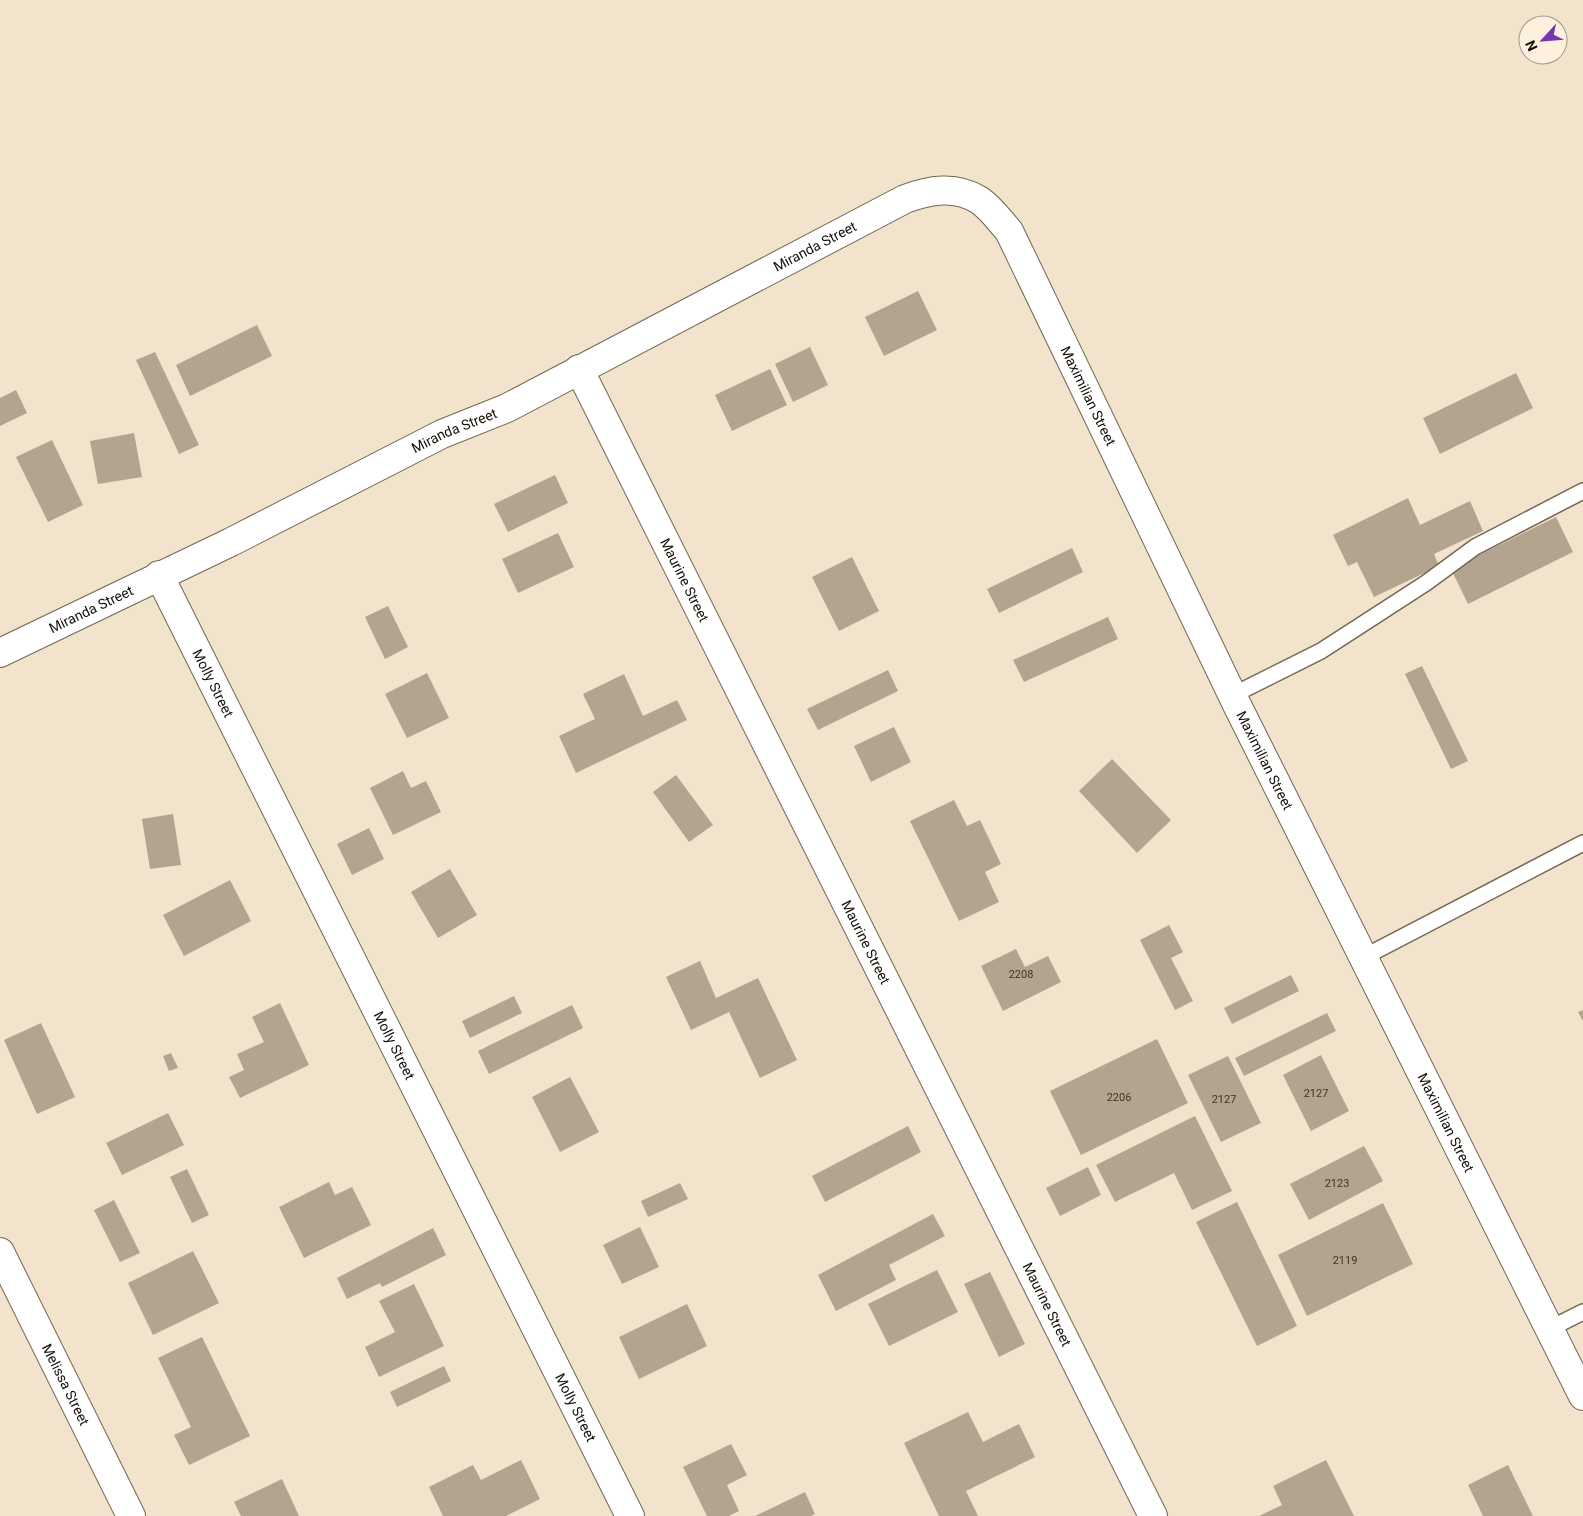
<svg xmlns="http://www.w3.org/2000/svg" width="1583" height="1516" font-family="Roboto,sans-serif">
<style>
.building{fill:#b3a48f}
.lines{fill:none;stroke-linecap:round;stroke-linejoin:round}
.lane-casing{stroke:#736653;stroke-width:18}
.street-casing{stroke:#736653;stroke-width:30}
.lane{stroke:#fff;stroke-width:15}
.street{stroke:#fff;stroke-width:28}
.labels{text-anchor:middle;stroke-width:4.5;stroke-linejoin:round;paint-order:stroke}
.number-label{font-size:11px;fill:#3c342a}
.street-label{font-size:14px;fill:#150f08;stroke:#fdf0df}
</style>
<rect width="100%" height="100%" fill="#f2e3cd"/>
<path class="building" d="M918,291L937,330L884,356L865,317Z
M257,325L272,356L190,396L176,365Z
M810,347L828,385L793,402L775,364Z
M155,352L199,445L179,454L136,360Z
M770,369L787,405L732,431L715,395Z
M1516,373L1533,408L1440,454L1423,418Z
M16,390L27,413L0,426V398Z
M134,433L142,477L98,484L90,441Z
M52,440L83,505L48,522L16,457Z
M555,475L568,503L508,532L494,504Z
M1408,498L1420,525L1470,501L1483,531L1434,554L1439,566L1374,597L1357,562L1348,566L1333,535Z
M1556,517L1573,552L1468,604L1451,569Z
M558,533L574,567L518,593L502,559Z
M1072,548L1083,572L999,613L987,589Z
M852,557L879,611L839,631L812,577Z
M388,606L408,647L385,659L365,617Z
M1108,617L1118,639L1024,682L1013,660Z
M1422,666L1468,761L1451,769L1405,674Z
M888,670L898,691L818,730L807,709Z
M427,673L449,718L407,738L385,694Z
M624,674L643,716L677,700L687,720L576,773L559,736L595,719L583,694Z
M894,727L911,762L871,782L854,746Z
M1112,759L1171,820L1137,853L1079,791Z
M403,771L411,788L426,781L441,812L393,835L370,788Z
M676,775L713,825L689,842L653,792Z
M954,800L967,826L980,820L1001,864L985,872L999,902L959,921L910,821Z
M173,814L181,865L150,869L142,819Z
M369,828L384,859L352,875L337,844Z
M450,869L477,915L438,938L411,892Z
M230,880L251,921L184,956L163,915Z
M1169,925L1183,952L1171,958L1193,1001L1175,1010L1140,940Z
M1016,949L1025,967L1048,956L1061,982L1003,1011L981,966Z
M700,961L716,998L758,978L797,1060L760,1078L729,1012L691,1030L666,977Z
M1291,975L1299,991L1232,1024L1224,1008Z
M514,996L522,1013L470,1038L462,1021Z
M280,1003L309,1065L240,1098L229,1077L244,1070L237,1054L264,1042L252,1017Z
M572,1005L583,1028L489,1074L478,1051Z
M1583,1010V1021L1578,1012Z
M1327,1013L1336,1031L1244,1076L1235,1058Z
M41,1023L75,1097L37,1114L4,1040Z
M1157,1039L1188,1103L1081,1155L1050,1091Z
M171,1053L178,1068L169,1071L163,1056Z
M1321,1055L1349,1111L1311,1131L1283,1075Z
M1228,1056L1261,1123L1221,1142L1188,1075Z
M570,1077L599,1132L560,1152L532,1097Z
M168,1113L184,1145L122,1175L106,1143Z
M1195,1116L1232,1191L1192,1210L1174,1173L1115,1202L1096,1165Z
M908,1126L921,1152L825,1202L812,1176Z
M1364,1146L1383,1181L1309,1220L1290,1184Z
M1088,1167L1101,1195L1060,1216L1046,1188Z
M187,1169L209,1215L192,1223L170,1177Z
M329,1182L335,1195L352,1187L371,1225L304,1258L279,1207Z
M680,1183L688,1199L648,1217L641,1201Z
M114,1200L140,1253L120,1262L94,1210Z
M1237,1202L1297,1326L1257,1346L1196,1222Z
M1383,1203L1413,1264L1307,1316L1278,1255Z
M933,1214L945,1236L889,1265L896,1280L836,1311L818,1275Z
M640,1227L659,1267L622,1284L603,1245Z
M433,1228L446,1255L382,1287L380,1283L347,1299L337,1278Z
M193,1251L219,1303L153,1335L128,1283Z
M937,1270L958,1312L889,1346L868,1304Z
M990,1272L1025,1344L999,1357L964,1284Z
M414,1284L444,1346L379,1377L365,1347L395,1332L379,1301Z
M687,1304L707,1346L639,1379L619,1337Z
M202,1337L250,1436L189,1465L174,1435L191,1427L158,1358Z
M444,1366L451,1381L397,1407L390,1392Z
M968,1412L983,1442L1019,1424L1035,1457L966,1491L978,1516H939L904,1443Z
M731,1444L747,1475L727,1485L739,1511L729,1516H707L683,1467Z
M521,1460L540,1499L506,1516H443L429,1487L473,1465L481,1480Z
M1326,1460L1354,1516H1259L1282,1505L1273,1486Z
M1508,1465L1533,1516H1483L1468,1485Z
M282,1479L299,1516H241L234,1502Z
M805,1492L815,1514L811,1516H755Z"/>
<g class="lines">
<defs>
<path id="lane" d="M1233,695L1321,651L1426,583L1475,547L1583,491
M1364,957L1583,843
M1549,1329L1583,1312"/>
<g id="street">
<path id="s1" d="M579,369L1153,1516"/>
<path id="s2" d="M159,575L630,1516"/>
<path id="s3" d="M0,653L231,542L442,434L507,408L905,199C929,190 955,185 979,200C990,207 1000,221 1009,231L1239,709L1583,1396"/>
<path id="s4" d="M0,1252L131,1516"/>
</g>
</defs>
<use href="#lane" class="lane-casing"/>
<use href="#street" class="street-casing"/>
<use href="#lane" class="lane"/>
<use href="#street" class="street"/>
</g>
<g class="labels">
<g class="number-label">
<text x="1021" y="978">2208</text>
<text x="1316" y="1097">2127</text>
<text x="1119" y="1101">2206</text>
<text x="1224" y="1103">2127</text>
<text x="1337" y="1187">2123</text>
<text x="1345" y="1264">2119</text>
</g>
<g class="street-label">
<text dy="5" stroke="none"><textPath href="#s3" startOffset="911">Miranda Street</textPath></text>
<text dy="5" stroke="none"><textPath href="#s3" startOffset="1316">Maximilian Street</textPath></text>
<text dy="5" stroke="none"><textPath href="#s3" startOffset="506">Miranda Street</textPath></text>
<text dy="5" stroke="none"><textPath href="#s1" startOffset="236">Maurine Street</textPath></text>
<text dy="5" stroke="none"><textPath href="#s3" startOffset="101">Miranda Street</textPath></text>
<text dy="5" stroke="none"><textPath href="#s2" startOffset="121">Molly Street</textPath></text>
<text dy="5" stroke="none"><textPath href="#s3" startOffset="1721">Maximilian Street</textPath></text>
<text dy="5" stroke="none"><textPath href="#s1" startOffset="641">Maurine Street</textPath></text>
<text dy="5" stroke="none"><textPath href="#s2" startOffset="526">Molly Street</textPath></text>
<text dy="5" stroke="none"><textPath href="#s3" startOffset="2126">Maximilian Street</textPath></text>
<text dy="5" stroke="none"><textPath href="#s1" startOffset="1046">Maurine Street</textPath></text>
<text dy="5" stroke="none"><textPath href="#s4" startOffset="148">Melissa Street</textPath></text>
<text dy="5" stroke="none"><textPath href="#s2" startOffset="931">Molly Street</textPath></text>
</g>
</g>
<g transform="translate(1543 40) rotate(244)"><circle r="24" fill="#fdf0df" stroke="#a09689"/>
<path d="M0-4L9 19L0 12L-9 19Z" fill="#7537ad"/>
<text y="-8" font-size="14" font-weight="bold" text-anchor="middle" fill="#150f08">N</text>
</g>
</svg>
